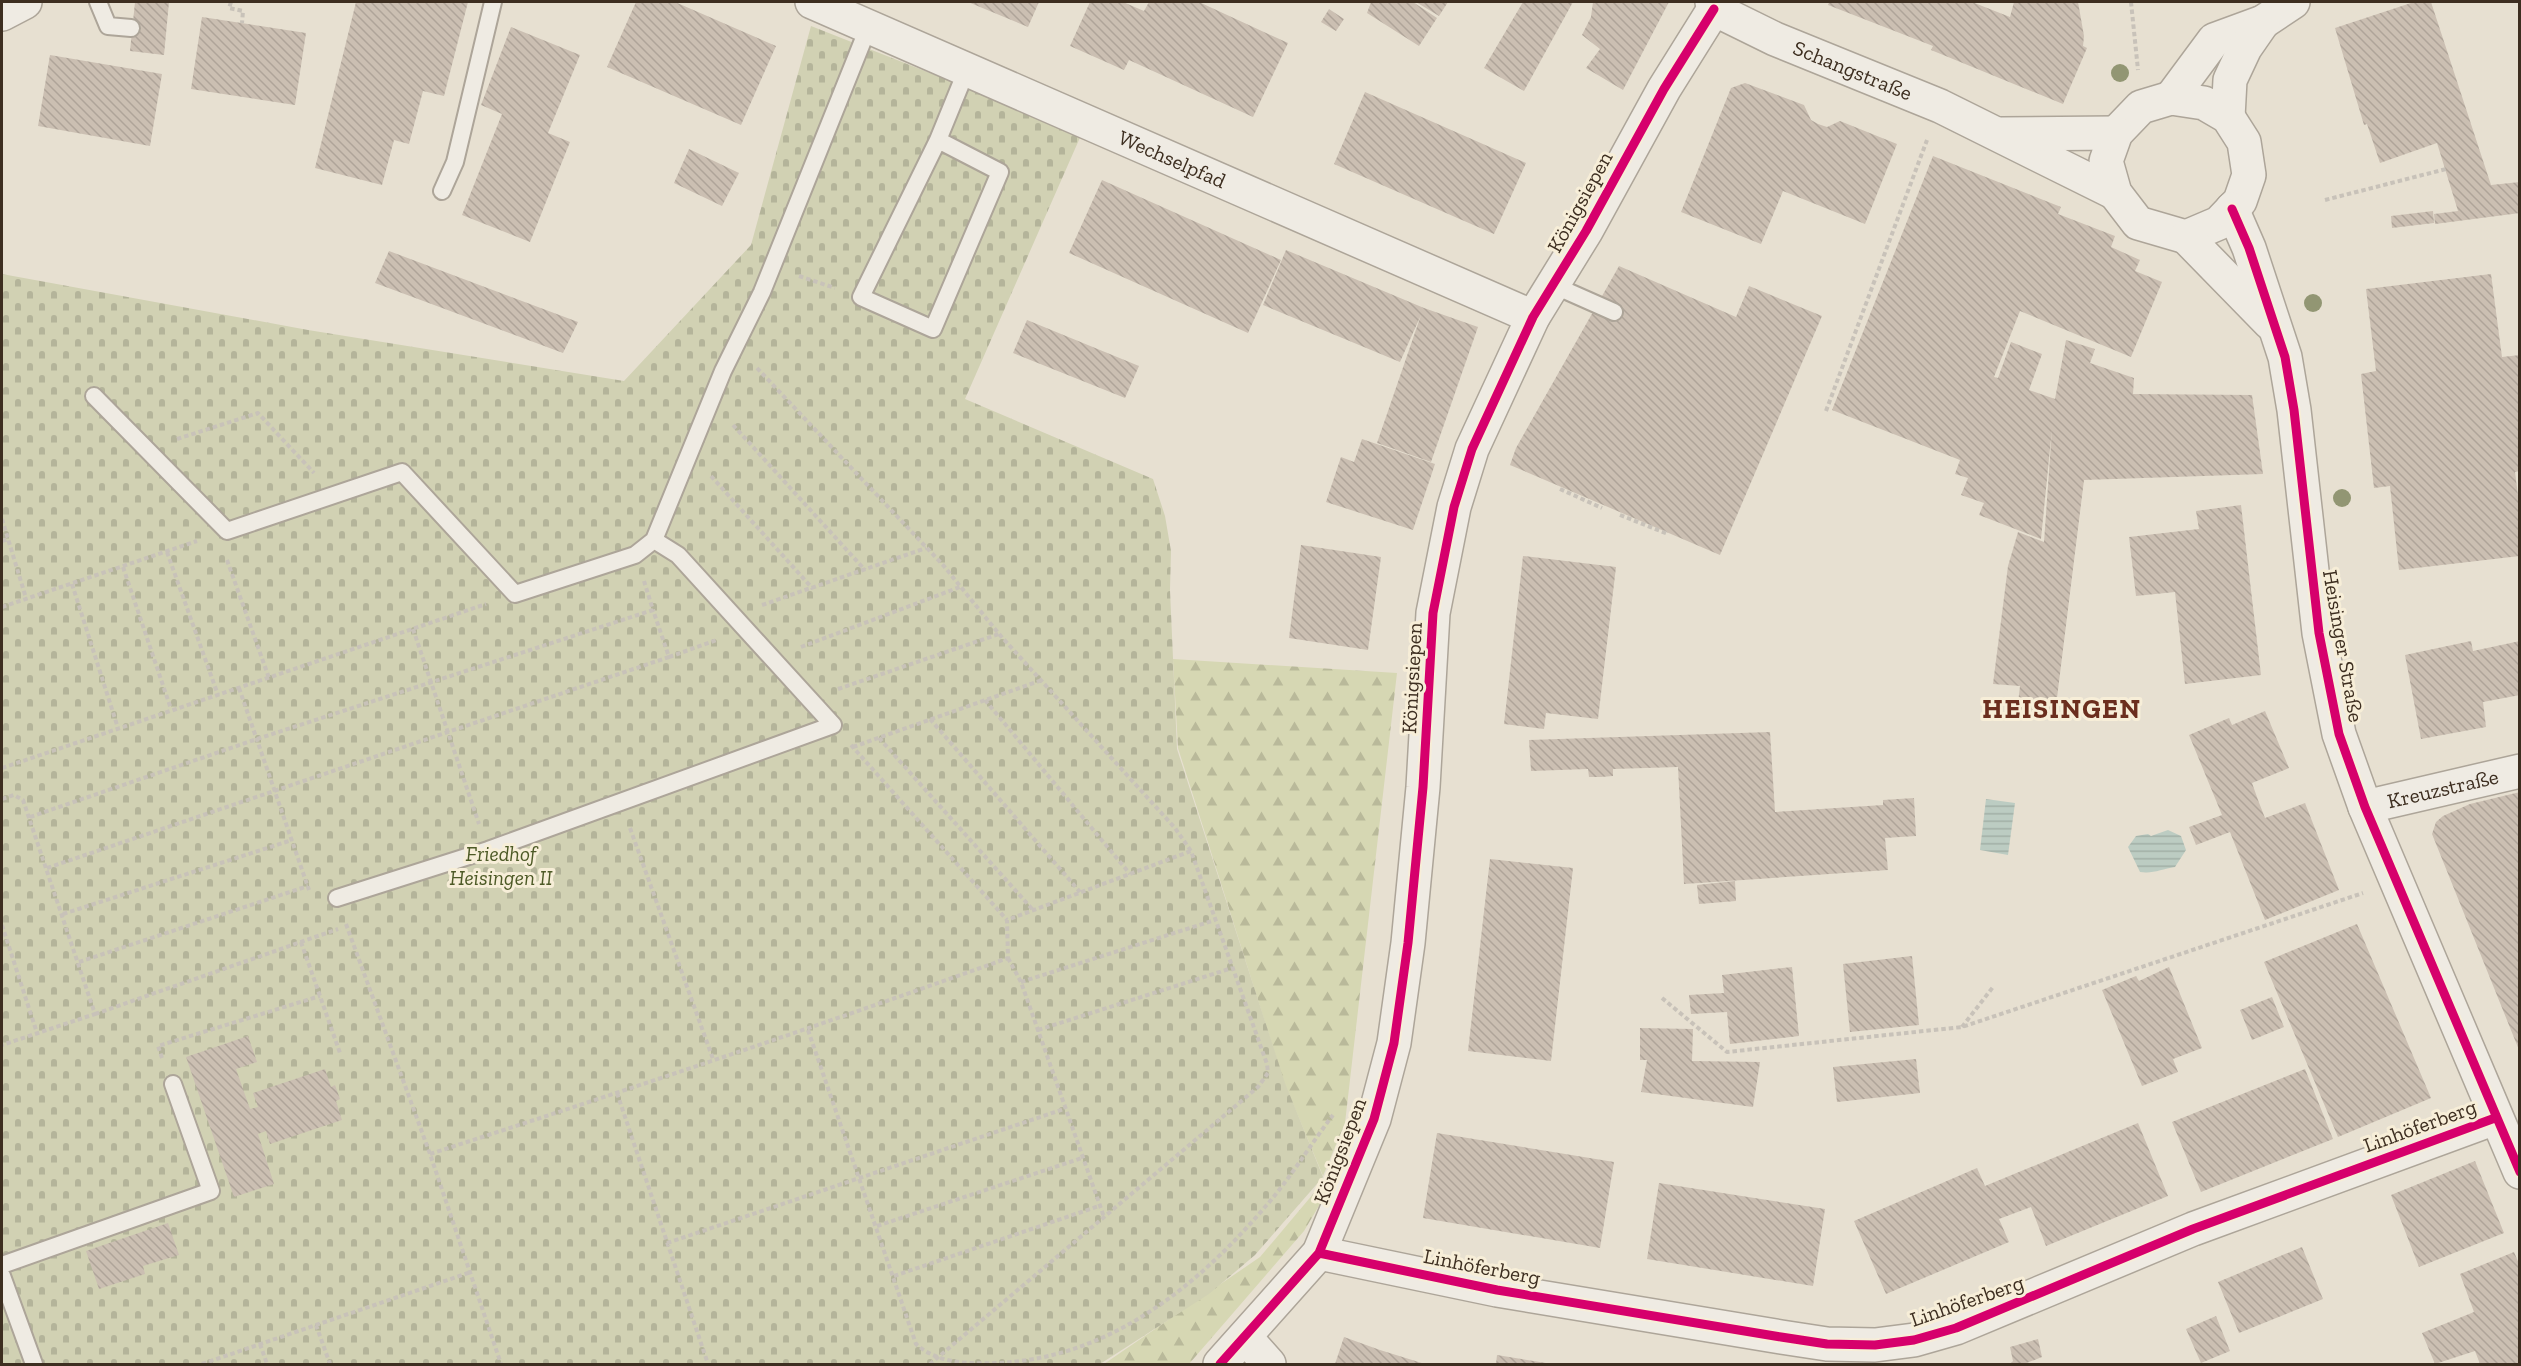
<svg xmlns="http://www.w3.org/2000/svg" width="2521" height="1366" font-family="'Zilla Slab',serif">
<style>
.forest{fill:url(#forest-firs)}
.cemetery{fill:url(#cemetery-stones)}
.water{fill:url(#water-rules)}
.building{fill:url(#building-back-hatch)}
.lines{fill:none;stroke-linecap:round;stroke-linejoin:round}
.service-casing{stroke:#ada599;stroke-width:20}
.minor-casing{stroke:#ada599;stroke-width:36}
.path{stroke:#c8c2b9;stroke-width:4;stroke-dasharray:4.5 3;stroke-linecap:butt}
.service{stroke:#efebe3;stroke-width:16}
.minor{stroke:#efebe3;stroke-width:33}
.cycleway-casing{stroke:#f7eed8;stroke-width:13}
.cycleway{stroke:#d6006c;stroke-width:9}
.tree{fill:#929673}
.labels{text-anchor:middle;stroke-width:6;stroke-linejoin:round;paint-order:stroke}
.street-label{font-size:21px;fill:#3d2e20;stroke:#f7eed8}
.park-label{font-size:21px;font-style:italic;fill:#4d5a26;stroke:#f7eed8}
.district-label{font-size:27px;font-weight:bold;letter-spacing:1.5px;fill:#6b2e1e;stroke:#f7eed8}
</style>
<defs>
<pattern id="forest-firs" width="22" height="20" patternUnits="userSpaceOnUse" patternTransform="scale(1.5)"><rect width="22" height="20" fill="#d6d7b3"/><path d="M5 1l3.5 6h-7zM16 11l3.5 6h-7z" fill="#b9b99a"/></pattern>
<pattern id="cemetery-stones" width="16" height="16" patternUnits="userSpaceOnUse" patternTransform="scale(1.5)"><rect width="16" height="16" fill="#d1d1b3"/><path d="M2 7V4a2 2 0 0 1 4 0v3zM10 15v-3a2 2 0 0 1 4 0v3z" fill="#b4b49a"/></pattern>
<pattern id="water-rules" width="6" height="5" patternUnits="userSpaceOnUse" patternTransform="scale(1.5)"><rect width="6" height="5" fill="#bcccc2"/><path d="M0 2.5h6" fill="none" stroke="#a2b0a6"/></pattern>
<pattern id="building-back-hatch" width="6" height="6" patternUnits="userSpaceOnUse" patternTransform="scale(1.5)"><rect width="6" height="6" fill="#cbbfb2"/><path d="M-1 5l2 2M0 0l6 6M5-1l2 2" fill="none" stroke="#afa499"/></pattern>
</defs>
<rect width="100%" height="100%" fill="#e7e0d1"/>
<path class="forest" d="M1173,659L1397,673L1345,1123L1323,1176L1284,1082L1178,748Z
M1319,1187L1326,1194L1304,1231L1189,1364H1104L1260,1257Z"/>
<path class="cemetery" d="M811,26L1082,133L965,399L1153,479L1165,516L1171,551L1170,590L1177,749L1285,1083L1323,1177L1255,1255L1209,1294L1100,1364H2V274L308,330L624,381L751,245Z"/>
<path class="water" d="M1986,799L2015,803L2008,855L1980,850Z
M2168,830L2181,836L2186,850L2175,867C2162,869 2153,874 2140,872L2128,847L2136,836L2148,834L2151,836Z"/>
<path class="building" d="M135,2H169L164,55L130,51Z
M356,2H468L444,96L423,91L409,144L394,140L382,185L315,168Z
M636,2H675L776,46L741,125L607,67Z
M968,2H1039L1028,27Z
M1090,2H1123L1144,11L1149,2H1199L1288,43L1253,117L1129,60L1124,70L1070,46Z
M1371,2H1413L1437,18L1419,46L1367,13Z
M1416,2H1448L1439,16Z
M1523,2H1573L1524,91L1484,68Z
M1593,2H1669L1623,90L1586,68L1600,49L1582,35L1591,17Z
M1829,2H1972L2010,17L2014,2H2078L2084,36L2083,46L2087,48L2063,104L1931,50L1933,46L1828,5Z
M2414,2H2431L2491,185L2520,182V213L2435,224L2434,214L2458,211L2437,143L2380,163L2367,124L2364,125L2335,28Z
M1329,9L1344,19L1336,31L1321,22Z
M202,17L306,33L295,105L191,89Z
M511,27L580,55L548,133L570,142L530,242L462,215L502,114L481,105Z
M50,55L162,74L150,146L38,126Z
M1745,83L1804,105L1811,120L1818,124L1827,127L1840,121L1897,144L1865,224L1783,191L1761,244L1681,212L1731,88Z
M1365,92L1526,163L1494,234L1334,164Z
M689,149L739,173L722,206L674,183Z
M1933,156L2061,207L2058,214L2115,236L2111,247L2140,260L2135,271L2162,282L2131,357L2020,311L1994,377L1998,378L2011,342L2042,354L2029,390L2055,399L2066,340L2095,349L2090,363L2134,378L2133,394L2252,395L2263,474L2084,480L2055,714L2016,720L2020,686L1993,684L2008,566L2018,532L2044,542L2052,429L2041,539L1979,515L1984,503L1961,495L1968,478L1955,474L1960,460L1832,410Z
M1102,180L1281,260L1248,333L1069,253Z
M2433,211L2434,223L2392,228L2391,216Z
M1286,250L1424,308L1478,327L1431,462L1377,443L1421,315L1400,362L1263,305Z
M389,251L578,322L563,353L375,283Z
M1619,266L1736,317L1749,286L1822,316L1720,555L1510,465L1516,448Z
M2491,274L2502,357L2520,355V471L2515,472L2520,511V556L2399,570L2390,486L2374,488L2361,374L2376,371L2366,289Z
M1027,320L1139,366L1125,398L1013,353Z
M1362,439L1435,464L1413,530L1326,502L1341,457L1354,462Z
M2241,505L2261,675L2185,684L2175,592L2136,596L2129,537L2199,529L2196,511Z
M1301,545L1381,557L1368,650L1289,638Z
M1523,556L1616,567L1598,719L1546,713L1544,729L1504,724Z
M2471,641L2473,651L2520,641V695L2483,702L2486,727L2421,739L2405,655Z
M2265,711L2289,768L2252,783L2258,800L2265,818L2305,803L2339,890L2265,920L2230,832L2196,845L2189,827L2222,815L2189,735L2229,718L2232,725Z
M1770,732L1775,812L1883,805V800L1914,798L1916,836L1885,838L1888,870L1684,884L1678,767L1613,769V776L1601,777H1589L1588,769L1531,771L1529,740Z
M2520,792V1050H2519L2432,834L2436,822L2443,816L2470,804Z
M1490,859L1573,868L1551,1061L1468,1051Z
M1735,881L1736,901L1699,904L1697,885Z
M2357,924L2431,1098L2338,1137L2264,962Z
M1912,956L1919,1025L1850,1032L1843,964Z
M1792,967L1799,1036L1730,1044L1727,1012L1691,1014L1689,995L1724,993L1722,975Z
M2169,967L2202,1048L2173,1059L2178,1072L2142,1086L2102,990L2136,976L2139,981Z
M2272,997L2284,1027L2252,1040L2240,1010Z
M1640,1028L1693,1029L1692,1061L1760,1062L1753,1107L1641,1092L1647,1060H1640Z
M248,1036L257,1062L236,1069L250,1109L258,1107L253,1093L325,1069L331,1087L335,1085L340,1099L336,1101L342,1120L270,1144L266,1131L258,1134L274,1184L234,1197L186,1057Z
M1916,1059L1920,1093L1837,1102L1833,1067Z
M2305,1069L2333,1139L2201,1192L2172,1122Z
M2138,1123L2168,1196L2046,1246L2031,1207L1999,1219L2009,1242L1886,1294L1854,1221L1977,1168L1985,1186Z
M1437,1133L1614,1162L1600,1248L1423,1218Z
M2475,1161L2504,1233L2419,1267L2391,1195Z
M1659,1183L1825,1209L1813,1286L1647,1259Z
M168,1223L179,1255L143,1266L145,1274L99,1289L86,1251Z
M2302,1247L2323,1299L2239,1333L2218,1282Z
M2514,1252L2520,1266V1364H2480L2475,1351L2435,1364L2422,1333L2474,1312L2460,1274Z
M2216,1316L2230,1351L2201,1363L2186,1329Z
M1344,1337L1380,1350L1425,1364H1335Z
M2038,1339L2042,1357L2024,1364H2010L2013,1361L2010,1347Z
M1497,1355L1546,1363V1364H1496Z"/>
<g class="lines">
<defs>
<path id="service" d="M98,2L108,26L131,28
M938,140L1000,172L933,329L861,297L938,140L967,69
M442,191L455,162L493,2
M1553,285L1614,312
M94,396L227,531L402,472L515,594L635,555L654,540
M337,898L488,850L833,725L678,555L654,540L723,371L762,292L868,28
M2,1265L211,1191L173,1084
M2,1276L34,1364"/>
<g id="minor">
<path id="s1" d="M812,2L1533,317"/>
<path id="s2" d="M1712,2L1714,9L1775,39L1940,106L2115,193"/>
<path d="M2,14L25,2"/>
<path d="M2171,98L2204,103L2228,117L2244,142L2249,175L2240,201L2219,223L2186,237L2138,223L2115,193L2106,161L2116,133L2141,107Z"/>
<path d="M2171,98L2214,40L2263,22L2293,2"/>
<path d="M2228,117L2230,80L2245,48L2263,22"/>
<path d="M2002,134L2116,133"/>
<path d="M2232,209L2249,248L2285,357L2294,410L2319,633L2339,734L2365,807L2520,1172"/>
<path d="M2186,237L2270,323"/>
<path id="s3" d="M2365,807L2520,771"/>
<path d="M1319,1253L1497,1290L1781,1337L1827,1344L1875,1345L1914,1340L1956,1328L2193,1229L2495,1118"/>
<path d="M1245,1337L1269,1364"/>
<path d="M1220,1364L1319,1253L1374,1119L1394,1043L1408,943L1423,787L1433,613L1454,507L1472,449L1533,317L1586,231L1664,89L1714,9"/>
</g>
</defs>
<use href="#service" class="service-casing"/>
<use href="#minor" class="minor-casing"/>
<path class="path" d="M231,2L229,8L243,11L242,23
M2131,2L2138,70
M2325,200L2446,169
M799,276L835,288
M757,368L943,565L999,634L1175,828L1191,851L1267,1064L1268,1073L1258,1087L930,1364
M1826,411L1927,140
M733,425L865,570
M177,439L258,413L314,473
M711,476L813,589
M1560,489L1602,508
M1620,515L1668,534
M2,519L26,598
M2,541L8,539
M167,552L218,695
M227,560L269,678
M123,567L171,709
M72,584L118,728
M762,605L926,548
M2,607L197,541
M413,629L479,824
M801,647L960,587
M669,657L717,640
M239,688L309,890
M838,689L999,634
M985,700L1130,874
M930,719L1080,892
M879,738L1033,910
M851,745L1007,920
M853,747L1042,680
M2,768L486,604
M2,799L14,795L23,800L95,1014L2,1045
M30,817L257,739L653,610L644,581
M630,828L713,1059
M47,868L669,657L653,610
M63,914L292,840
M346,924L430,1154L501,1364
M2,925L37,1033
M301,942L340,1053
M1008,958L1021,982L1104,1217
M79,962L308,886
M1021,982L1215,920
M1662,998L1727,1052L1962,1027L2363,893
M95,1014L338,929
M1962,1027L1993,987
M808,1030L916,1344C938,1364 970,1364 998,1363C1108,1358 1196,1288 1265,1207C1290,1179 1310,1145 1333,1115
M1038,1030L1232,968
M162,1058L158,1046L320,996
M617,1093L708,1364
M430,1154C624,1091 816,1027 1008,958L1007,920L1191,851
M877,1226L1082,1158
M667,1243L1064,1109
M894,1276L1099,1206
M316,1325L330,1364
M260,1344L267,1364
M202,1364L471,1272"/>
<use href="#service" class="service"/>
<use href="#minor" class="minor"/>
<defs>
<path id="cycleway" d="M2232,209L2249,248L2285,357L2294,410L2319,633L2339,734L2365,807L2520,1172
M1319,1253L1497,1290L1781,1337L1827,1344L1875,1345L1914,1340L1956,1328L2193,1229L2495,1118
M1220,1364L1319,1253L1374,1119L1394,1043L1408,943L1423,787L1433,613L1454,507L1472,449L1533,317L1586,231L1664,89L1714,9"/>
</defs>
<use href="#cycleway" class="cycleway-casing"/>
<use href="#cycleway" class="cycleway"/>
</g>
<g class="tree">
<circle cx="2120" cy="73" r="9"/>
<circle cx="2313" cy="303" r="9"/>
<circle cx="2342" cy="498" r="9"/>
</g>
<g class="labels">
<g class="street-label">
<text dy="7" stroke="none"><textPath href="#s2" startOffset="159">Schangstraße</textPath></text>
<text dy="7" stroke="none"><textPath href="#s1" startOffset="393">Wechselpfad</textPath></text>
<text transform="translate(1580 202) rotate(-61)" y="7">Königsiepen</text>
<text transform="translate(2343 646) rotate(80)" y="7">Heisinger Straße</text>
<text transform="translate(1412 678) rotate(-87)" y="7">Königsiepen</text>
<text dy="7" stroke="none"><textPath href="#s3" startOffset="80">Kreuzstraße</textPath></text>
<text transform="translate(2420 1126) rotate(-20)" y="7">Linhöferberg</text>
<text transform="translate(1340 1151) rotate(-69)" y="7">Königsiepen</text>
<text transform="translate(1482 1267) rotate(11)" y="7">Linhöferberg</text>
<text transform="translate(1967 1301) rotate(-19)" y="7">Linhöferberg</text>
</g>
<g class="park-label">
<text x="501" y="861">Friedhof<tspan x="501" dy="24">Heisingen II</tspan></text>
</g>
<g class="district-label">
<text x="2062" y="718">HEISINGEN</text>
</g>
</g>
<rect width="2521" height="1366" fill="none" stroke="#3d2e20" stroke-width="6"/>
</svg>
